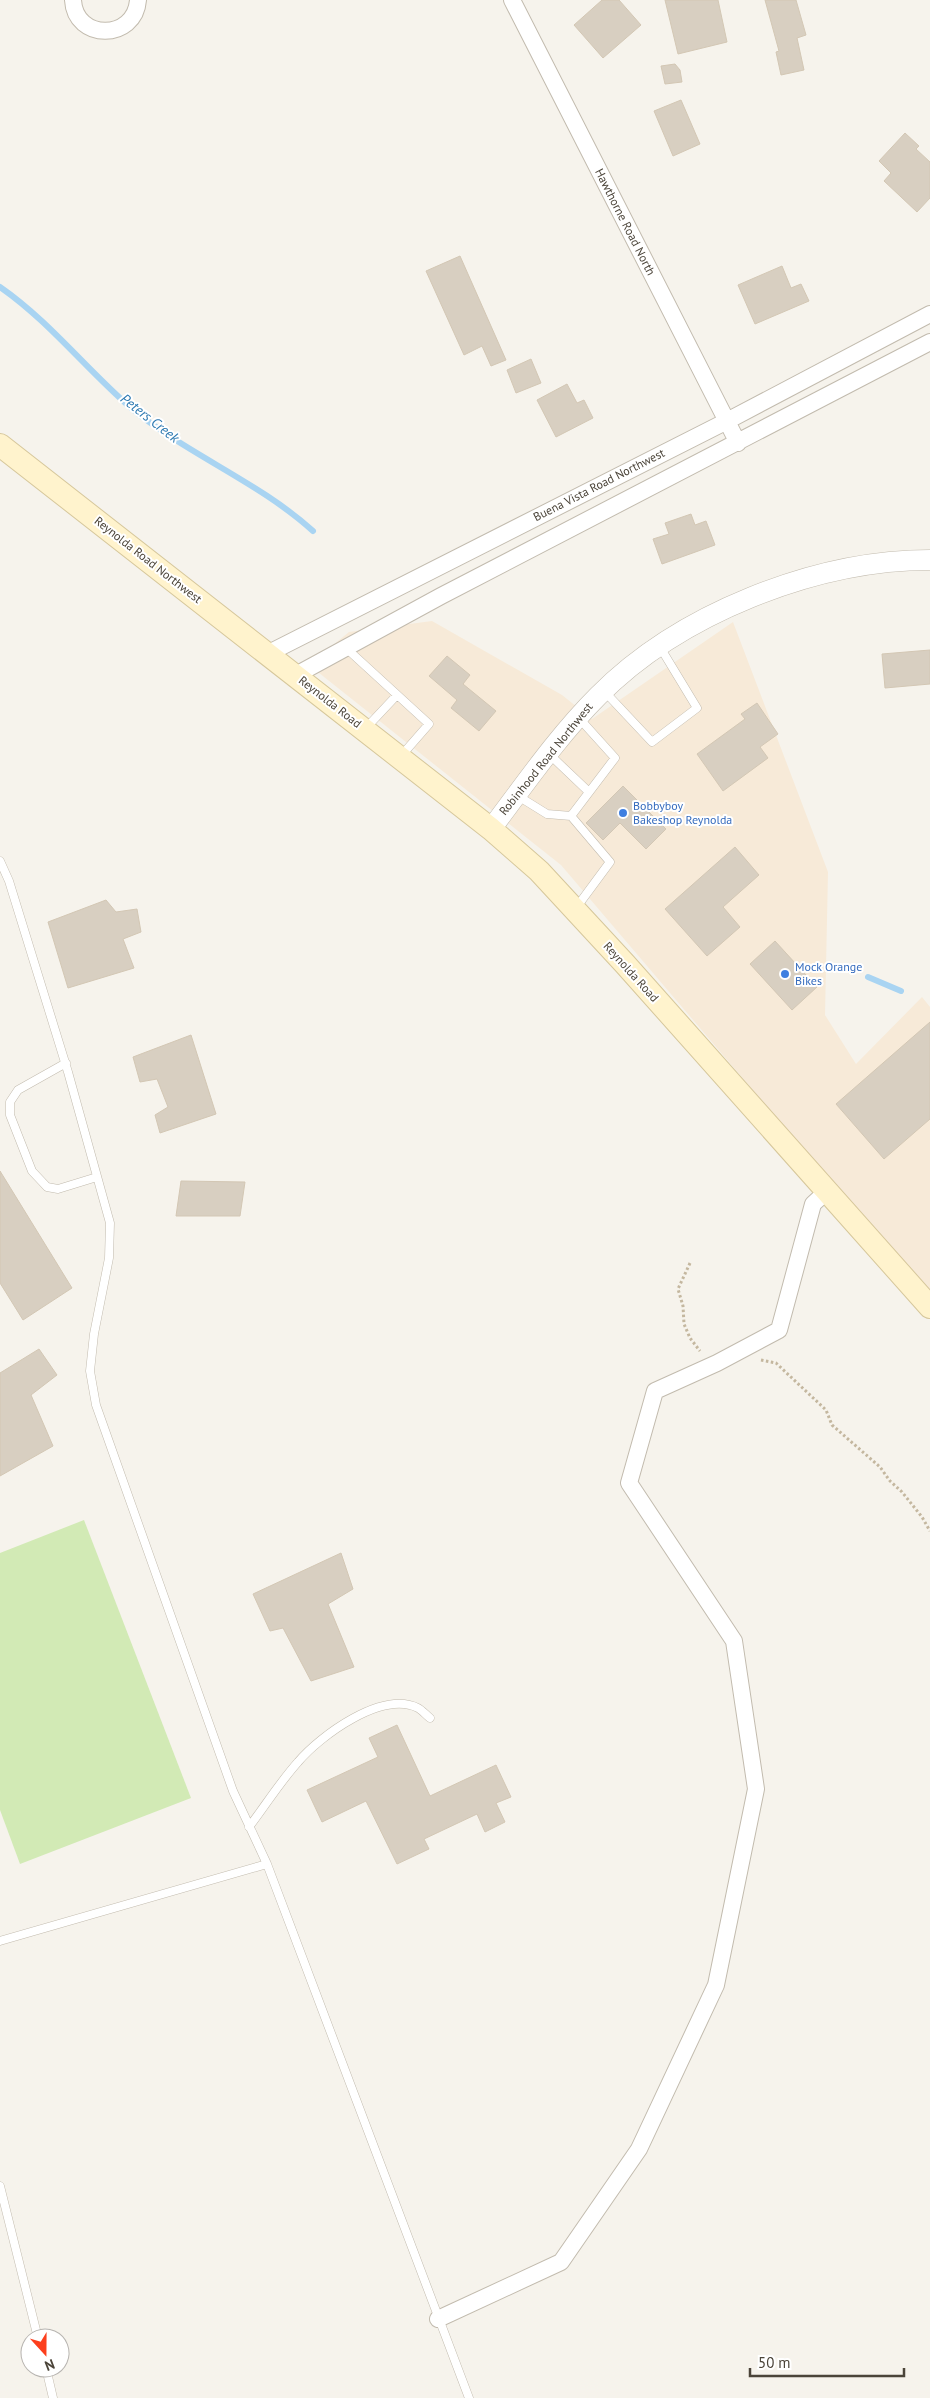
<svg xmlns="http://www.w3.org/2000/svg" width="930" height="2398" font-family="'PT Sans',sans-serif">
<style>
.commercial{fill:#f7ead8}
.green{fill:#d2eab5}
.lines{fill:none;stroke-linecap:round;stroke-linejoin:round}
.stream{stroke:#a9d4f2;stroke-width:6}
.building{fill:#d8cfc1;stroke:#d3c7b4}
.service-casing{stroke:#c2bbae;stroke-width:9}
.minor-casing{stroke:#c2bbae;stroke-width:18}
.tertiary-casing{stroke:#c2bbae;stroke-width:21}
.secondary-casing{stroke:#d6c79b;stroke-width:24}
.path{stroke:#c4b79f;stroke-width:3;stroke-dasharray:2.5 2.5;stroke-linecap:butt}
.service{stroke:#fff;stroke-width:8}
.minor{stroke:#fff;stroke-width:16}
.tertiary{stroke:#fff;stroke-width:20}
.secondary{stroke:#fff3cd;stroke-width:22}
.shop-dot{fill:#3f7fe0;stroke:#fff;stroke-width:2}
.labels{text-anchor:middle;stroke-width:4;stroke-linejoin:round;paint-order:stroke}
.street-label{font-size:12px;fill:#4b4439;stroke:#fff}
.shop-label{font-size:12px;fill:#366cbe;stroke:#fff;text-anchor:start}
.water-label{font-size:14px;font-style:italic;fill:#2e7ab2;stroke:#fff}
</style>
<rect width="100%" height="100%" fill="#f6f3ec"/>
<path class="commercial" d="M432,621L562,695L592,719L733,622L828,872L825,1015L856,1064L922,997L930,1007V1298L561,865L309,665L349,632Z"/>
<path class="green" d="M84,1520L191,1798L20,1864L0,1810V1553Z"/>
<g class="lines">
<path class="stream" d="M0,287C49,321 86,369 131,408C188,455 259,482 313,531
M868,977L901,991"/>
</g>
<path class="building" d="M602,0H619L641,25L603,58L574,25Z
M665,0H718L727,42L678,54Z
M765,0H796L806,35L797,38L804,70L781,75L776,52L779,51Z
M675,64L680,70L682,82L665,84L661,66Z
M681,100L700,144L673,156L654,111Z
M905,133L919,146L916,149L930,162V198L917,212L884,181L891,173L879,161Z
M460,256L506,360L491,366L482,346L464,355L426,271Z
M782,266L791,288L801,284L809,301L755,324L738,285Z
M531,359L541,383L516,393L507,370Z
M567,384L577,403L584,400L593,418L556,437L537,400Z
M691,514L695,525L706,521L715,545L662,564L653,539L669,534L665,523Z
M930,650V684L885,688L882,654Z
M447,656L470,675L463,684L496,711L479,731L451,708L457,700L429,676Z
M757,703L778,734L760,747L768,758L723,791L697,754L745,719L741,714Z
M623,786L666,829L646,849L620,823L603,840L586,823Z
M735,847L759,875L723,907L740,927L707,956L665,909Z
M106,900L116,912L137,909L141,932L123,939L134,968L68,988L48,922Z
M775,941L817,987L792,1010L750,964Z
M930,1022V1119L884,1159L836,1104Z
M191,1035L216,1114L160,1133L155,1115L168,1107L157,1079L140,1082L133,1057Z
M0,1171L72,1288L23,1320L0,1283Z
M181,1181L245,1182L240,1216H176Z
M39,1349L57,1375L31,1395L53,1446L0,1476V1373Z
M341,1553L353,1589L328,1604L354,1667L311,1681L283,1628L270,1631L253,1594Z
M397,1725L430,1796L496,1765L511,1797L496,1803L505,1822L485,1832L477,1814L424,1839L429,1849L397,1864L366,1801L322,1822L307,1790L378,1757L369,1738Z"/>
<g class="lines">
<defs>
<path id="service" d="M346,648L429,724L401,756
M605,692L652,742L697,708L660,647
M366,728L397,695
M549,754L589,792
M518,796L547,814L571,816
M0,861L9,881L68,1072L110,1223L109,1258L94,1334L90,1371L96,1405L233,1791L267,1864L469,2398
M576,908L610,862L571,816L615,758L578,717
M66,1063L18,1090L10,1102V1115L32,1171L47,1187L58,1189L97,1177
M249,1827C265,1806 280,1782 298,1762C320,1736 382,1690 418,1708C422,1710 426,1715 430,1718
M0,1941L267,1864
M0,2186L38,2338
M46,2368L53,2398"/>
<path id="minor" d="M73,0C75,41 135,41 138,0
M512,0L738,443
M267,654L727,421L930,314
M296,675L441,596L930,342
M438,2319L561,2262L639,2149L716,1985L756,1789L734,1641L629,1483L655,1391L717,1363L779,1330L813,1204L827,1191"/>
<path id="tertiary" d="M491,829C525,784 558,736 598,696C679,614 815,560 930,560"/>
<path id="secondary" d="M0,445L491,829L539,871L625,964L930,1307"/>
</defs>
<use href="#service" class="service-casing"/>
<use href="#minor" class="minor-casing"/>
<use href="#tertiary" class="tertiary-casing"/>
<use href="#secondary" class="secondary-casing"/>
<path class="path" d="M690,1263L678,1289L683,1306L684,1324L690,1338L700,1351
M761,1360L776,1363L826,1410L832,1425L880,1467L890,1481L902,1492L922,1517L930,1531"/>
<use href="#service" class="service"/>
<use href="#minor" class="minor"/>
<use href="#tertiary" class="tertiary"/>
<use href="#secondary" class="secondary"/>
</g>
<g class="shop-dot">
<circle cx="623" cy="813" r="5"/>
<circle cx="785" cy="974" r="5"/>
</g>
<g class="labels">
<g class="street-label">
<text transform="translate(625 222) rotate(63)" y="4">Hawthorne Road North</text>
<text transform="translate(599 485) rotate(-27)" y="4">Buena Vista Road Northwest</text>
<text transform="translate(148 560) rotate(38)" y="4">Reynolda Road Northwest</text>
<text transform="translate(330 702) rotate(38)" y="4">Reynolda Road</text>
<text transform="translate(546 759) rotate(-51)" y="4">Robinhood Road Northwest</text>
<text transform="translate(631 972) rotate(48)" y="4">Reynolda Road</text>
</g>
<g class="shop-label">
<text x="633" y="810">Bobbyboy<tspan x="633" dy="14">Bakeshop Reynolda</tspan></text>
<text x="795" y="971">Mock Orange<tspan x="795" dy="14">Bikes</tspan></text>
</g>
<g class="water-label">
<text transform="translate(150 418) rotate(38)" y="5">Peters Creek</text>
</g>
</g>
<g transform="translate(45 2353) rotate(159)"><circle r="24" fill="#ffffff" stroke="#b7b4b0"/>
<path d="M0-4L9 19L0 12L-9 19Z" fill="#fc3f1d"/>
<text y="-8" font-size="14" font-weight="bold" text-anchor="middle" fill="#4b4439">N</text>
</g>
<path d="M750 2368v8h154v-8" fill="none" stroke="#4b4439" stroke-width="2.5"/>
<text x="758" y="2368" font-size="15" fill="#4b4439" stroke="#ffffff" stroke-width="4" paint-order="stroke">50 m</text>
</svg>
